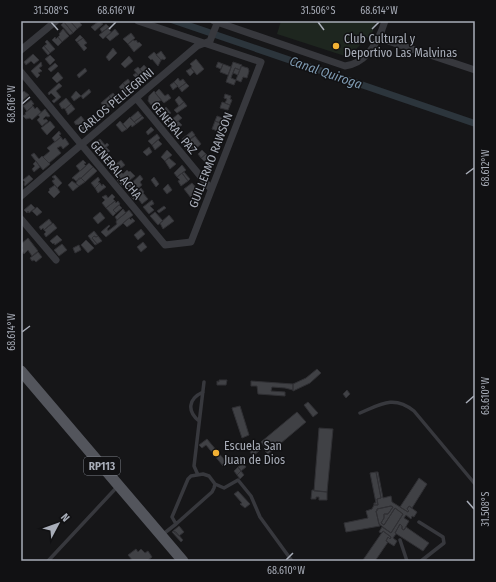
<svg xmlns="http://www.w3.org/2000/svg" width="496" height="582" font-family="'Fira Sans Condensed',sans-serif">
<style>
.green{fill:#1e261f}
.water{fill:#2c353c}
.building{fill:#404145;stroke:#303034}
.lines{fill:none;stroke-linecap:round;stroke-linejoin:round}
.service{stroke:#37383d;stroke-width:3.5}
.minor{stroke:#37383d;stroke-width:7}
.primary{stroke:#53555c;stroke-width:11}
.ticks{fill:none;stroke:#a8adb8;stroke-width:1.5}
.poi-dot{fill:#f2b134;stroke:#111113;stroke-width:1.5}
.labels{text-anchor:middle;stroke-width:3;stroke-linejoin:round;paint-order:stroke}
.shield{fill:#111113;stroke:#7b7e86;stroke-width:1}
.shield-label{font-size:11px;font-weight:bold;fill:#a8adb8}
.poi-label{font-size:12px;fill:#a8adb8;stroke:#111113;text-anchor:start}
.street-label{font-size:12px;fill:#a8adb8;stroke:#111113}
.water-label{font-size:13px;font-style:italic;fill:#7f9bb3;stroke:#111113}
.neatline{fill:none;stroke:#a8adb8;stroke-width:1.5}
.ticks-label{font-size:10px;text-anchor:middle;fill:#a8adb8}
</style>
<rect width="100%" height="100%" fill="#161618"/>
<path class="green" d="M281,21H376L372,33L348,57L277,34Z"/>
<path class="water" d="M165,21H186L475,120V127Z"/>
<path class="building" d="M66,21H70L77,29L73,33L64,22Z
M70,21H78L82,25L77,29Z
M99,21L103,24L95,31L91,27Z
M64,22L73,33L70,35L61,25Z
M106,24L109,27L102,32L100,29Z
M109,27L111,29L109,30L111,32L103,39L99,35Z
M63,29L69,36L62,42L58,37L60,35L59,34Z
M115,29L119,34L110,41L106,37Z
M131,33L135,38L128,44L123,39Z
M80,35L83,38L77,42L75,40Z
M55,37L56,39L58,37L62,42L58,46L52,40Z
M83,38L87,43L84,45L87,48L84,51L77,42Z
M47,40L55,49L50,53L44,46L47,44L45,42Z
M133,40L135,41L136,40L138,43L139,42L142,45L134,52L128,44Z
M44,46L50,53L48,55L42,48Z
M113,48L117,53L109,61L106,57Z
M161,51L166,58L164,60L163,59L161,60L156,55Z
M154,52L161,60L158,66L152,59L151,60L148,57Z
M33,54L39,60L34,64L31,61L26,65L24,62Z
M50,55L55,60L50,65L45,59Z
M129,56L133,61L125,68L121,64Z
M196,59L204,69L197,75L191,68L192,66L190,64Z
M41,62L42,66L39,68L42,71L38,73L40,75L37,78L31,71Z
M218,62L223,64L221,69L216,67Z
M233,62L242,65L240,70L235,68L232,75L231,78L236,80L234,85L226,82Z
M55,63L58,66L51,72L48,69Z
M223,64L231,67L228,75L220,72Z
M144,65L150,72L146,77L140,69Z
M241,66L248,68L249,71L247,78L243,77L241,82L236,80Z
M138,67L144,74L142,76L146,80L144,82L134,70Z
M85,68L87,71L79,78L77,75Z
M191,68L194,72L190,76L186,71Z
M235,68L240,70L238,75L233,73Z
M58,72L63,78L57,83L52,78Z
M136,73L141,79L139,81L133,75Z
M178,78L180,81L183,79L186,83L179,88L174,82Z
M128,79L135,88L130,91L123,83Z
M174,82L178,86L173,90L170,85Z
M59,83L62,86L56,91L61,97L54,103L52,101L56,98L51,93L49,95L48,93Z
M123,83L128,89L125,94L119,87Z
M186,83L189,86L182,92L179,88Z
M89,89L91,92L83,99L81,96Z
M159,89L165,96L168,94L171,98L164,103L155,93Z
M24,91L29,95L22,101L21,94Z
M76,91L81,96L74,101L71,97Z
M154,91L161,100L157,103L163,111L158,114L148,101L149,96Z
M113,93L119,100L116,102L115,100L113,102L109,96Z
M225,94L231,96L230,99L232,100L230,105L225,103L227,99L224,98Z
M109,96L113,102L111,104L112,105L106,110L101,103Z
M179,96L184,102L179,106L175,100Z
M66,98L71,104L65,109L64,108L62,109L59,104Z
M31,100L34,104L32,105L33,106L27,111L23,106Z
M184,102L187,106L177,113L174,110Z
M222,102L230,105L228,110L220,108Z
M71,104L75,109L68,115L65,109Z
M33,106L35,109L37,107L41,112L32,120L30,118L26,119L23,116L26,114L25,113Z
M166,107L171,113L167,116L164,109Z
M45,109L50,116L48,117L46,116L43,119L44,120L46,119L48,121L42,126L37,120L40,117L38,115Z
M138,111L142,116L134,122L130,118Z
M178,114L182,118L171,127L166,121L170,118L171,120Z
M81,116L85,121L79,126L77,124L76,125L74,122Z
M142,116L144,118L136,124L134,122Z
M217,116L225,119L223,124L215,121Z
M130,117L136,124L132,127L131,125L127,129L123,124Z
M50,121L55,127L47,135L41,128Z
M85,121L89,126L82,132L79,126Z
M120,121L127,129L122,132L116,125Z
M178,121L182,125L177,129L174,124Z
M215,121L223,124L220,132L212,129Z
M151,127L154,130L148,135L146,132Z
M59,131L61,134L59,135L61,137L55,142L52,138Z
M192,131L195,135L185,143L182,139Z
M157,134L160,138L152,145L148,141Z
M195,136L201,144L192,152L185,143Z
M61,137L63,140L65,138L69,144L63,149L61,146L57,148L61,153L49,163L43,157L50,151L47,148Z
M100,139L105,145L107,143L109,145L100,152L99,150L97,151L92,145Z
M158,140L162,144L155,150L152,145Z
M185,143L192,152L190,153L183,145Z
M106,147L110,151L103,158L100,152Z
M149,147L152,152L147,156L143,152Z
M167,150L172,155L165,161L161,157Z
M202,150L206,154L201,158L198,154Z
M34,153L39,159L42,156L50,164L43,170L31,155Z
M206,154L209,158L205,162L201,158Z
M169,158L176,164L170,169L165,161Z
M83,160L86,163L84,164L86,166L80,171L76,166Z
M121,160L125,165L120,169L116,164Z
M36,161L40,167L34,172L32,169L35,166L33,164Z
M89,163L93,167L80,179L76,181L74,179L72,178Z
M182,165L186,170L177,177L174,173Z
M93,167L97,171L85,182L81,178Z
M127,170L129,172L130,171L135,176L125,184L123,178L121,179L117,174L120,171L123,174Z
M184,172L190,179L188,181L182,173Z
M182,173L188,181L181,186L178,181L180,180L177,177Z
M29,175L33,179L25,186L24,184L25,182L23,180Z
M55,175L62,183L57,188L52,181L55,179L52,177Z
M140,175L143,179L140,182L142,185L133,193L128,186Z
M98,177L100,180L98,182L100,183L95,188L91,183Z
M154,177L159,184L156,187L151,180Z
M79,178H81L85,182L79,186L76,183Z
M120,178L125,184L122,186L117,180Z
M72,181L79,186L73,191L68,185Z
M100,183L102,186L103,184L106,187L98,193L95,188Z
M192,183L199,191L191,198L184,189Z
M168,184L172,190L167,194L163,189Z
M55,185L60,192L54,198L48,192L50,190L49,189Z
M141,188L144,192L143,193L148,199L142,204L137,197L134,200L131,197Z
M112,194L115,197L113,199L115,201L106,208L102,203L105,200L102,197L106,195L108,198Z
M152,200L154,204L150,206L154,210L149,214L143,207Z
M115,201L116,203L118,201L120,204L113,210L116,213L113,216L106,208Z
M31,204L35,208L29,213L28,211L27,213L24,210Z
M119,205L122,208L116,213L113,210Z
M164,206L166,208L159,213L157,211Z
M37,207L42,212L37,216L32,211Z
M123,209L126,213L117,220L115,217Z
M129,210L133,215L106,237L101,232L109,225L110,226L107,229L108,231L112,228L117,224L116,222L117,220Z
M100,212L105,218L98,224L93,218Z
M155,212L163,221L158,225L150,216Z
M169,215L174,221L163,229L160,223Z
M129,218L131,220L132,218L135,221L127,227L123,223Z
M49,219L52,223L44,230L43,228L41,230L39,227Z
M53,223L57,228L46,237L44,234L46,232L44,230Z
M141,229L145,234L138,240L134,235Z
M94,231L98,236L96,237L94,236L92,238L97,244L95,245L88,236Z
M57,235L62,240L55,245L54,243L53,244L50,241Z
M94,236L96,237L98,236L102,241L97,244L92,238Z
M28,238L38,251L32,256L28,250L24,254L21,250L23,248L21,246V244Z
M86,240L94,248L88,253L81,245Z
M143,242L147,247L141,252L137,247Z
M62,244L67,250L59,256L54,250Z
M79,245L81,250L75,253L73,248Z
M38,252L42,257L36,262L34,260L32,261L30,258Z
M317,369L321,373L310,383L293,391V384L306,378Z
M219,380H227L226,385H217V381L219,382Z
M251,381L293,384V390L285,388L272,387L271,391L285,392V396L258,394L257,386H251Z
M347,390L350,394L346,398L343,394Z
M308,402L318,413L313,417L304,405Z
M240,406L249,435L242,438L232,408Z
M297,412L306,422L268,454L265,451L267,450L263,448L265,447L261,442Z
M319,428L333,429L327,492L314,491Z
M207,439L227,463L223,466L206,445L202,448L199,445Z
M256,448L259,451L253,456L250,452Z
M243,463L246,467L241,471L238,467Z
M238,467L241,471L237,475L234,471Z
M241,471L244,475L240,479L237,475Z
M376,472L381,498L377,499L378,505H374V503H376L370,473Z
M376,472H378L383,498L391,496L392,502L408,512L409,511L407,509L409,506L417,512L414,517L412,516L411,519L406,515L404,518L409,521L404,530L402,529V526L400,524L395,533L396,534L393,538L397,541L394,546L386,541L388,537L390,539L391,537L383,531L382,533L379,532L382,527L391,533L403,514L395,508L384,525L381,523L384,518V514H388L393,507L391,506L377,509V511H376L379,524L380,526L346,532L344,523L368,518L366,511L372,509L374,505H378L377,499L381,498Z
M419,478L427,484L412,508L409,506L407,509L409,511L408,512L400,507Z
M312,490L327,492V500H319V497H316V499H311Z
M238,491L250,504L245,508L240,504L242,503L234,494Z
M391,506L393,507L388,514H384V518L381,523L384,525L395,508L403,514L391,533L379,524L376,511H377V509Z
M400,524L402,526V529L404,530L406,527L429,543L423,551L395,533Z
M179,526L184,532L179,536L173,531Z
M173,531L176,532L183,540L181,542L172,532Z
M383,531L391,537L390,539L388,537L386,541L388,542L375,561H364L363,560Z
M136,549L138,552L141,549L145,553L148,551L152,557L147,561H133L128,555Z"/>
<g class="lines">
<path class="service" d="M360,413C381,404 394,395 414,411L475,484
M199,421C187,411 188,399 203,392
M198,475L194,466L204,382
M215,484L214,488L212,492L176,524L172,517L188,479L191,476L203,474L209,476L215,484L224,488L238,480L251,496L260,517L292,561
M419,522L443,537L444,543L421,561
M162,535L176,524
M400,540L407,561
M48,561L117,487"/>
<path class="minor" d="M214,21L345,66C368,63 379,40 385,21
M379,38L475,70
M21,50L56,21
M21,72L165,245L191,242L261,62L138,21
M136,98L211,189
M21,196L197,46L210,41L218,21
M21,219L56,260"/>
<path class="primary" d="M21,371L183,561"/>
</g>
<path class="ticks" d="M51,22L58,30M318,22L324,30M109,29L116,22M372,29L379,22M22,104L30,97M466,174L474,168M22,332L30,326M466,403L474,396M467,501L474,509M286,560L293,553"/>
<g class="poi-dot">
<circle cx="336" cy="46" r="4"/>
<circle cx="216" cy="453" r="4"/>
</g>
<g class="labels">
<rect class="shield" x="84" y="457" width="36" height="18" rx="3"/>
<g class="shield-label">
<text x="102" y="470">RP113</text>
</g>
<g class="poi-label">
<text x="344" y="43">Club Cultural y<tspan x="344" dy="14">Deportivo Las Malvinas</tspan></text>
<text x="224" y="450">Escuela San<tspan x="224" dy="14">Juan de Dios</tspan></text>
</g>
<g class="street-label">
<text transform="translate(116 101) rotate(-40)" y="4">CARLOS PELLEGRINI</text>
<text transform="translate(174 128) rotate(50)" y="4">GENERAL PAZ</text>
<text transform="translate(211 160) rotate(-69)" y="4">GUILLERMO RAWSON</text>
<text transform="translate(116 170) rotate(50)" y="4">GENERAL ACHA</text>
</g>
<g class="water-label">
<text transform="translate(326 72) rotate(19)" y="5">Canal Quiroga</text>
</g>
</g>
<rect width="496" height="582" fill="none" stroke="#111113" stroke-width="44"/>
<g transform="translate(58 524) rotate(49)" stroke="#111113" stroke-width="3" paint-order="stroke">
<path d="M0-3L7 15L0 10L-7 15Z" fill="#a8adb8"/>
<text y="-6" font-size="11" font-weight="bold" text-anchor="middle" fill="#a8adb8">N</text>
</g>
<rect x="22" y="22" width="452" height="538" class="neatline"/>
<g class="ticks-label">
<text x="51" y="14">31.508°S</text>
<text x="116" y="14">68.616°W</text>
<text x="318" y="14">31.506°S</text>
<text x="379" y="14">68.614°W</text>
<text transform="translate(11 104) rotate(-90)" y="4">68.616°W</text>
<text transform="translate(485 168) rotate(-90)" y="4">68.612°W</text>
<text transform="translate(11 332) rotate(-90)" y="4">68.614°W</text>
<text transform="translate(485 396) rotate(-90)" y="4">68.610°W</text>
<text transform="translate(485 509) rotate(-90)" y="4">31.508°S</text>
<text x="286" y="574">68.610°W</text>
</g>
</svg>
